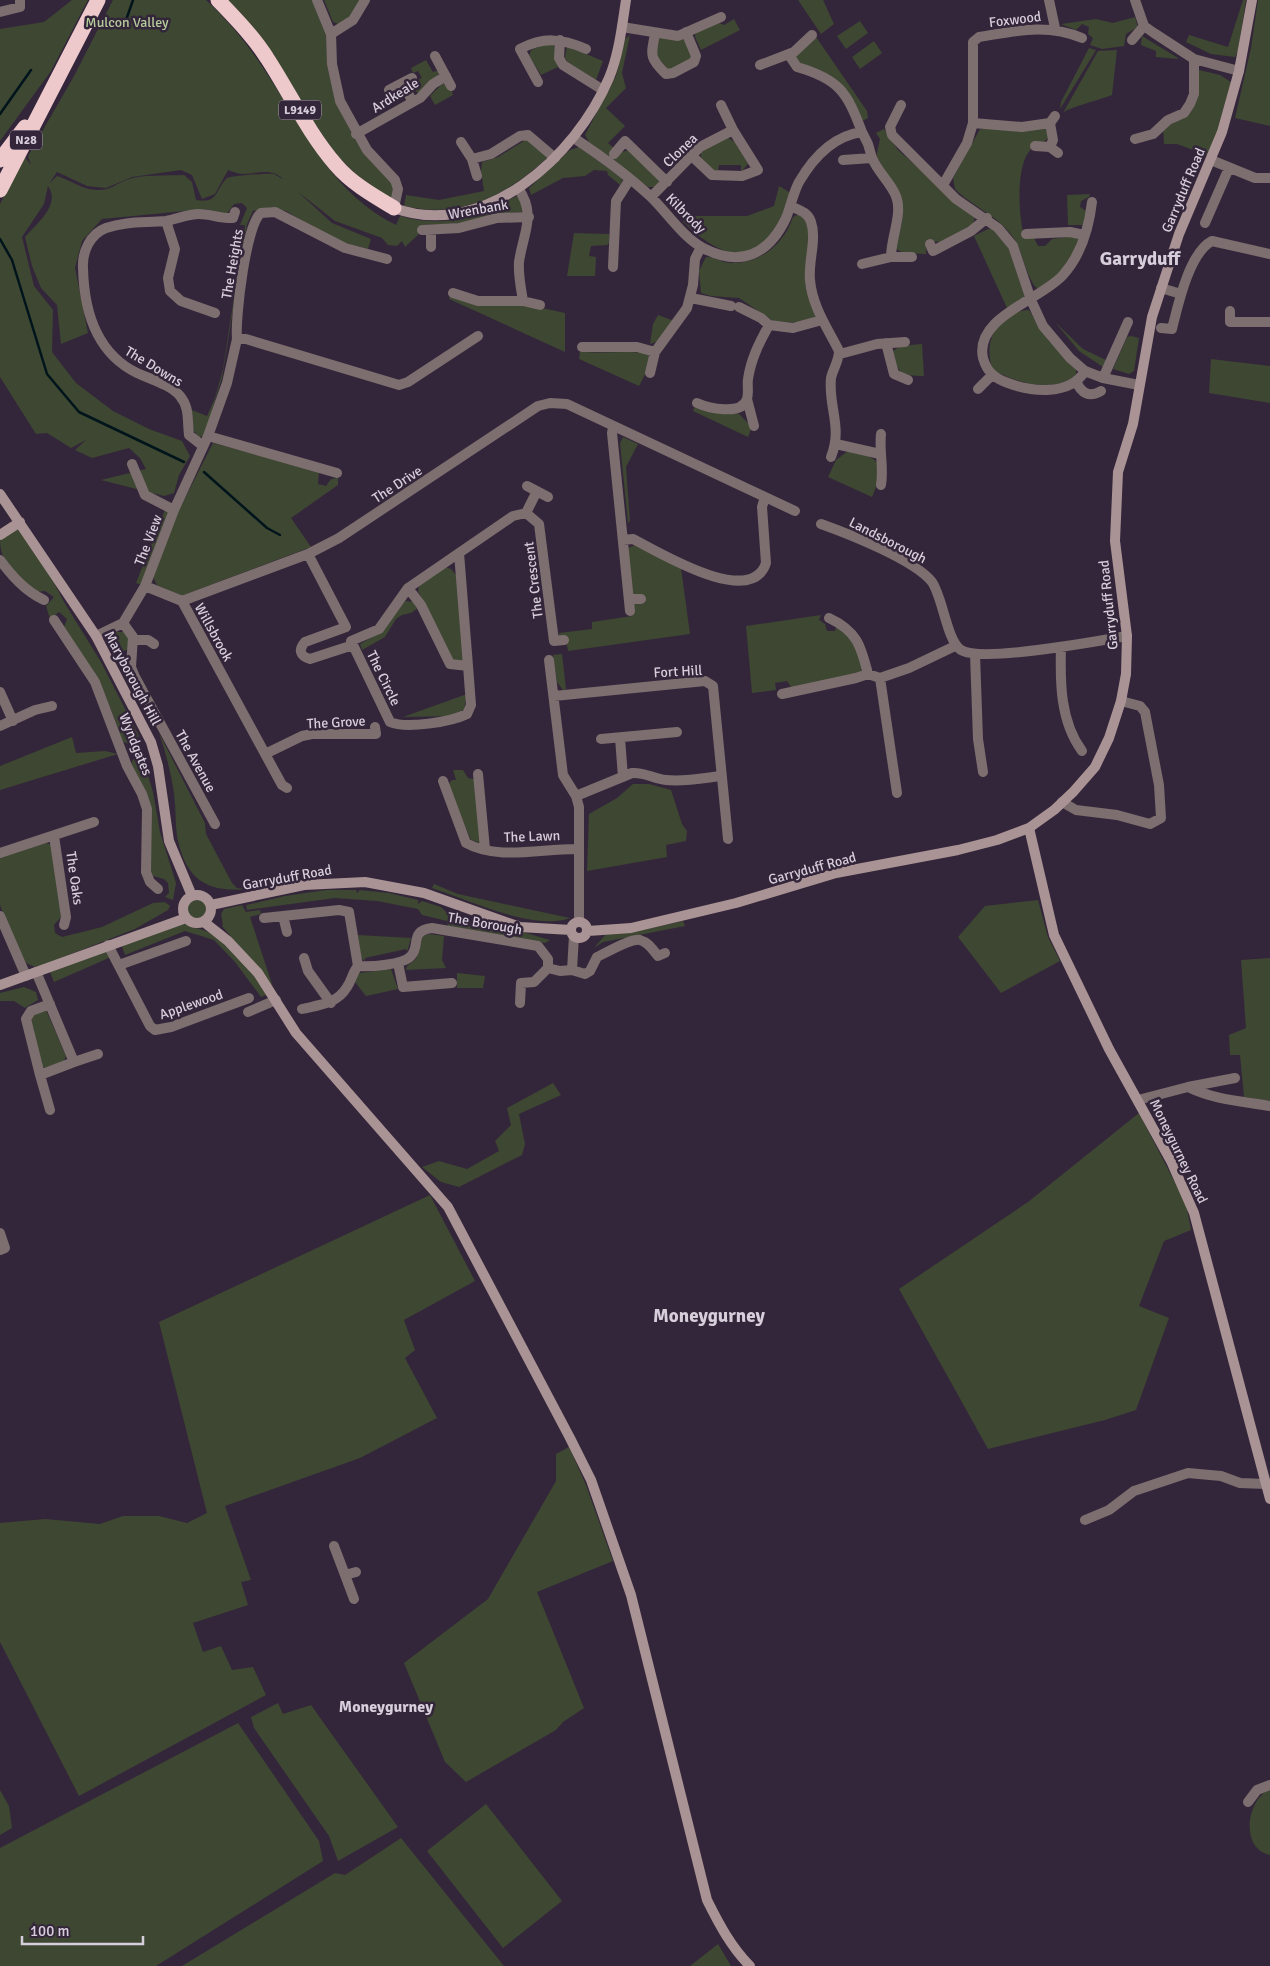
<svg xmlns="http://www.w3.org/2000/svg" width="1270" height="1966" font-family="Signika,sans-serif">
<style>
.green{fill:#3d4732;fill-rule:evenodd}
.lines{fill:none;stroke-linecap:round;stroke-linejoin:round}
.stream{stroke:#00141b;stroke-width:2.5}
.street{stroke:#7d6e6f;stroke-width:10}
.secondary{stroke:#aa9395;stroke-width:10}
.highway{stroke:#eec9cc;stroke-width:15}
.labels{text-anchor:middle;stroke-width:5;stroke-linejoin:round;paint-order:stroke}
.shield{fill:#34263a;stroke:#a69cab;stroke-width:1}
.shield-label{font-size:12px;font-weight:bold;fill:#d7cedb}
.street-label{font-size:14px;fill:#d7cedb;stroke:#34263a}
.park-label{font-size:14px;fill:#b5cc9b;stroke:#34263a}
.quarter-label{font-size:16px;font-weight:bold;fill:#d7cedb;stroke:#34263a}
.district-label{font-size:19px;font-weight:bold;fill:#d7cedb;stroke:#34263a}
</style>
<rect width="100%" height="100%" fill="#34263a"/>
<path class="green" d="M72,0H88L51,71L0,141V29L44,22Z
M113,0H206C231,23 253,51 271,80C307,134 334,195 396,225L400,216C427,224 456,223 482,213C494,208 505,201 517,196L526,208L521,212L498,214L465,223L421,225L418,235L405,247L402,241L397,246L388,245L382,238L335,221L297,191L332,223L371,239L368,249L336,241L286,211L272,207L253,211L247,224L222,378L204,436L199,437L193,430L192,410L207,416L215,398L223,369L245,225H240L247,208L242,203L234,204L226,215L206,209L102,219L82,241L75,268L88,333L61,344L57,305L41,288L32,266L25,237C37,223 61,205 48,186L44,204L22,237L34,286L53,310L52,352L76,383L113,411L149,429L182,441L190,456L179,475L174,493L164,496L101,480L146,469L140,458L129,448L92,458L75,450L86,440L71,448L47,433L36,434L0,377V204L25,157L31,165L28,156L74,76ZM181,170L192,175L202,199L215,194L228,170C233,172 239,174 244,174C260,173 271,168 283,179C280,178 277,175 273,174C268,173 230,176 227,178C215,190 219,204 196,200L192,182L184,175C165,176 143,174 126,180C116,184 109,191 97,190C83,190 71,180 57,176L49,184L57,172L87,186L106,188L132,177Z
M225,0H313L326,33L342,115L363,150L395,184L394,197L390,198L362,181L331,149Z
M324,0H362L352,18L341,25L333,22Z
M798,0H823L834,24L821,34Z
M1243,0H1246L1238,51L1235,57L1211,54L1186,42L1189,35L1228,47Z
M1258,0H1270V126L1235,118L1251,48Z
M1135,17L1138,27L1126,34L1124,46L1102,49L1090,45L1093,38L1088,34L1089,27L1082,24L1076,30L1061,24L1096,19L1113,23Z
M734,19L740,30L701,50L695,37L696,31L717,22L724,25Z
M860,21L868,33L846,49L837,36Z
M630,35L622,73L626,88L606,108L625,126L608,143L620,153L628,150L660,181L655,187H648L589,142L585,135L616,76L625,39Z
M1142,36L1178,58V59L1156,57V51L1141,45Z
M660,37H684L693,54L691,61L674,70L668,69L656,56L657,41Z
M816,37L867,111L868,118L862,121L831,76L820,70L798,63L795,58L797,53Z
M874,41L882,53L860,69L852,57Z
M543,45H554L560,66L541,75L529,56L531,50Z
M567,46L603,61L596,80L567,62L565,57Z
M1089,48L1096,50L1060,109L1061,102Z
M1117,50L1112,95C1103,99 1066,108 1063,113L1098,51Z
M426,60L433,72L439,70V74L419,93L410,89L412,83L422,78L418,71L413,73L411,68Z
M1199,70L1220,75L1231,82L1216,136L1207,155L1177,144H1164L1163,127C1196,108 1199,110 1199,70Z
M443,83L451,89L453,95L435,105L430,96Z
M884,129L898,150L975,217L973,224L940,242L927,241L926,254L904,253L896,249C896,239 901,231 902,221C906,194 889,179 876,157L880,139L876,133Z
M980,129H1046L1049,138L1043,142H1033V148C1015,159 1018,220 1025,238H1034L1038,246H1045L1052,239L1074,236L1079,240C1070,265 1059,275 1038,289C1027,281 1023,253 1015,240C1000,216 974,208 955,189L953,178Z
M727,137L735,142L747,161L748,164L741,172V165H719L718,172L713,171L701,159V152Z
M527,139L541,150L547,158C505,196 462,219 404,206L406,195L439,200L484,191L481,171L482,162L498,157Z
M579,147L623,179L620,185L608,175L607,171L594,170L585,176L563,178L531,195L529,188L570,150Z
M779,186L791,193C787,204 784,216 778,226C749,273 714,251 683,222L686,216H747L774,206Z
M1090,194L1089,197L1081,201L1080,207L1088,212L1086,225H1068L1067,195Z
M799,214L808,221L816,317L801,323L773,321L739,298L711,296L701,293L699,271L706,257C715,256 722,263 732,263C761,263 784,244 793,217Z
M988,229H992L1008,246L1025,297L1007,308L974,236Z
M574,233L609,234V243L607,245L591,246L589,256L596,257L595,276H567Z
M450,295L485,306L528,305L565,313V352L449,299Z
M1029,310L1049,341L1076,369V377C1049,392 1019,384 993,370C982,344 997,311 1029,310Z
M658,315L674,321L656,342L650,344L653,324Z
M1055,322L1083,349L1106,360L1103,367L1079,351Z
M1131,336L1139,338L1134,371L1129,374L1113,369L1127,337Z
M922,344L924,376C901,376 896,373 893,351L900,346Z
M580,351C603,355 625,349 649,354L650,365L639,386L579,359Z
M1211,359L1270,366V403L1209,393Z
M695,406L736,411L752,427L748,437L693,411Z
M623,437L638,444L626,467L630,521L628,523L620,443Z
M213,443L317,471L319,473L318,484L326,486L331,479L338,478V485L291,518L311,547L184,595H178L157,585L153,577L178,512Z
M848,451C882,457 886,465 872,497L828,477L836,460Z
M166,507L174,510L145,586L136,583Z
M17,528L47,569L64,602L101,662L139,736L136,741L128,744L122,741C110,698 88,664 64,627L67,619L59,612L50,619L46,606L54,597L45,591L36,592C19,576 0,565 0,540Z
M635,545L681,568L690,634L568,651L565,636L559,637V633L592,629V622L632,616L634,603H645V597L634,595L632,592L628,548Z
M445,567L451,569L457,576L464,661L455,664L418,591L419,586Z
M405,601L414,602L418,608L411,613L402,615L396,619L385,637L362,650L360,644L381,632Z
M821,615L819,620L825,624L827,631H835L836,627L849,632L864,669L862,672L795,688L791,687L787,681L775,683L776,690L752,693L746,626Z
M116,632H125L129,634V649L117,654L111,640Z
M562,654L566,689L563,690L557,682L553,655Z
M467,694L464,709L456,716L403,717Z
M159,733L205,823L206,834L232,883L237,888L247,889C205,893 185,878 177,836C175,822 176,807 174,793C171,773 166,753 159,733Z
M72,737L76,753L105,751L118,754L0,790V766Z
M142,756L153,792L160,832L176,883L173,900L165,897L169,893L168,883L164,879L153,876L151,872L147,794L131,764L134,758Z
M453,770H463L468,778L474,779L480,843L471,840L448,785L452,780H456Z
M633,784H649L671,790L682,824L687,831L686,841L666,845L667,857L587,871L589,814L617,798Z
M46,843L53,845L61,917L54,925L55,933L62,937L102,927L153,903L165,902L170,906L168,910L135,929L43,965L35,967L26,963L13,940L0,905V857Z
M434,884L458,894L570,918C533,931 472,901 432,888Z
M326,890H356L357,893L360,890L389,893L418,900V904L422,901L441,907L449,915L470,920L485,921L550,940L545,943L448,926L447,921L422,915L418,909L377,901L335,898L247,910L246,905L285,896Z
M187 908a10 10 0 1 1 20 0a10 10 0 1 1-20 0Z
M1038,900L1048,937L1060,961L1001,993L958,937L985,906Z
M242,905L246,912L260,910L261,914L250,917L273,987L222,926L223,925L221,914L224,909Z
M683,921L685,926L603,942L594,948L606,934L643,930Z
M181,922C191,928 204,928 213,935C236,950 252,973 269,994L261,997L235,962L214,940L185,931L125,955L121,944Z
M429,934L444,936L442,960L446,968L406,970L407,966L416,959L423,936Z
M358,935L411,938L407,952L406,949L365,958V961L361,958Z
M107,948L111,957L54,982L50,972Z
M1270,958V1101L1244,1097L1240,1055H1230L1229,1035L1246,1028L1241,960Z
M391,969L398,989L366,996L355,982L356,976L360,973Z
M457,973L485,976L483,988H457Z
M24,987L36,992L38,1000L25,1008L14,1001H0V993Z
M46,1010L66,1056L64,1061L45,1068L42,1066L30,1025L31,1016Z
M553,1083L561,1095L519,1114L525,1144L522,1155L459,1187L441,1182L422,1167L439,1161L467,1169L499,1151L495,1141L511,1125L507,1108Z
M1139,1113L1186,1204L1191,1230L1164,1241L1139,1306L1169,1318L1136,1410L1105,1420L988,1449L899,1289L1028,1202Z
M430,1195L475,1281L404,1320L415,1350L405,1358L437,1418L360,1458L225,1506L251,1580L241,1582L248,1605L193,1623L203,1652L221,1646L232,1670L253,1667L266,1695L79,1796L0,1642V1523L45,1519L100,1524L123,1516H159L187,1523L207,1513L159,1322Z
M569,1447L586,1485L613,1561L537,1592L584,1708L563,1722L556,1730L466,1782L445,1762L404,1663L488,1599L556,1481V1454Z
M278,1703L283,1714L311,1705L398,1827L338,1861L329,1836L254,1728L251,1717Z
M238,1723L319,1841L323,1861L156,1966H0V1848Z
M1270,1789V1855C1240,1849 1246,1800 1270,1789Z
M0,1790L9,1806L12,1828L0,1835Z
M486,1804L562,1901L503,1948L427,1851Z
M401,1838L504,1966H182L335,1873L345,1875Z
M718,1944L731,1966H690Z"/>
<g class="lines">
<path class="stream" d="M124,26L133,0
M0,114L31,70
M0,239L12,260L47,374L79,412L184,462
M204,472L267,528L280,535"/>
<path class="street" d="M317,0L331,34L332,64L340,101L367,150L395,180L398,189L394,208
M1049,0L1055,28
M1135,0L1144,26L1154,33L1194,59L1239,71
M0,12L20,7V0
M622,27L678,36L721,17
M331,34L353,20L365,0
M655,34C651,55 649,58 666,74L673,73L694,62L696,56L686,32
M560,40L559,58L563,65L603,90
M1132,40L1144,26
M789,55L797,67C839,79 847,92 862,132
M435,56L451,86
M760,65L794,52L812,35
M538,82L520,49C543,37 561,38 586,49
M402,83L413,102
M389,90L412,78
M901,105L890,127L892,135L956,199L998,228L1013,246L1031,300L1043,326L1070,358L1085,371L1103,378L1139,385
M973,123L1022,127L1050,123
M356,134L420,98L433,84L446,76
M574,138C601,156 629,176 652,198C668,214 684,238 703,248C741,268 769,254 786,218C791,206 793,193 799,182C813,158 833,136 862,132L868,144L872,158
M1135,139L1153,134L1168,120L1184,113L1190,104L1194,94V59
M461,142L472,159L477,176
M1035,146L1050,147L1058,153
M1050,147L1053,140L1050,123L1055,116
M614,154L625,141L667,182
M693,157L712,175L742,176L758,170L733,130L721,105
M472,159L491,154L520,136L528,135L555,158
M843,160L872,158C878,172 889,181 895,194C904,212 891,236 891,257
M1211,160L1255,178H1270
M943,185L967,143L973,123V42L979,37C1016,31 1047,23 1082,38
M518,188C537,215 523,233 519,262C518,275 521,288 523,301
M651,197L700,147L733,130
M790,206C799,210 808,212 811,222C817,239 808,262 810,280C812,306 828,329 839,351C839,361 833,369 831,378C828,407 843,427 831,457
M166,221L175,249L168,278L170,291L181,301L215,313
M1205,223L1229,168
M422,230L459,228L497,218L529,217
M1026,234L1070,232L1084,235
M930,244L933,251L971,231L987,218
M431,247V230
M387,259L345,248L275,212L261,213C246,224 235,318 237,339H246L399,385L408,382L478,336
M862,264L891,257H912
M613,267L616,201L630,179
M1161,288L1181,294
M453,293L478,301H523L540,305
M691,298L731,306
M739,307L761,318L769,325
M1230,311V322H1270
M1161,328L1172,329C1178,305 1189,253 1212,241L1270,254
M886,343L894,374L908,380
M582,347H637L655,352
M840,354L877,344L905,342
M1085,371C1070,396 1032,392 1008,383C994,378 987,372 983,358C974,317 1041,300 1063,275C1081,255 1089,228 1092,202
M650,373L655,352L687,308L693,285L695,259L701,247
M1103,378L1128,322
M1076,381C1081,393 1089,398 1101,391
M978,389L992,375
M747,399L754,426
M697,403C708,408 742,416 747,399C749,393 747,385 748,379C751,359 759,343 769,325L793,328L822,320
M613,427L612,433L630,611
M881,434C879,452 884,467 881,485
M208,436L337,473
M836,444L880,454
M203,446L189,435C187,420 190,408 180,396C171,385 150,379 137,373C96,353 84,310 83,268C82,252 90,234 106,228C126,221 145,223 166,221C177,219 188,214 199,214C211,214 221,219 233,218L235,212
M132,464L145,495L174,510
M527,486L548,497
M526,513L537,491
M821,524C849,534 915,560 932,582C943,598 947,641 961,650C982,663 1098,641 1127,636
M623,540L633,539C659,552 751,609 766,563L762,507L765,497
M459,553L468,666
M308,554L346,627L305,642C298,650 300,656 310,659L353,645L390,722C406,729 451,722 467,714L471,705L468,666L450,664L421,605L408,588L513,516L526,513L539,524L554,641L564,640
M0,560C12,576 25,591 44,600
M145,586L182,601L308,554L339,538L538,406L550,403L567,404L795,511
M629,599H641
M182,601L282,785L287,788
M829,618C857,631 861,646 868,674
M54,620L95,682L127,766L142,794L147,809L146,872L150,882L158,889
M123,623L133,637L131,667L135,677L215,824
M96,636L123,623L145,586L174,510L208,436L227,383L237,339
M133,640H148L154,644
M351,641L379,629L408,588
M1061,647C1060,682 1060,721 1082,751
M975,654L978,739L983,772
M549,660L563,775L576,796L579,807V922
M880,678L897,793
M0,692L13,721
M782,694L856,678L868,674L880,678L909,668L955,646
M554,696L705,681L713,686L728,839
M0,726L35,710L52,706
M620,738L623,777
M601,739L677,732
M265,754L302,736L312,734H376L375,727
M478,774L485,849
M443,781L466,843C498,861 543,848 579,849
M576,796L632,773C645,772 654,779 666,780C684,782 704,778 721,776
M1062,802L1076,810L1117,815L1150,824L1161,818L1159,785L1145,712L1140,706L1121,701
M54,836L66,917L64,925
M0,853L94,822
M0,916L26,976
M283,916L287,932
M264,918L339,910L349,912L358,966
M108,945L150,1026L155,1030L171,1027L249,998
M304,958L308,971L331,1003
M398,963L403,987L452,983
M119,965L186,941
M572,970L585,974L590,971L597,957C606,953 631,938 640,940C648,942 653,950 658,956L665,953
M36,972L40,981L74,1062L40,1075L26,1019L31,1011L50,1004
M520,1003L521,983L534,982L548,968
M302,1009C319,1005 337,1004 347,987C352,980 352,973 358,966C370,967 403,965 411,956C421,945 409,931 432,928L538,946L548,959V968L560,971L572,970L574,936
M248,1012L276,1000
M74,1062L98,1054
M40,1075L50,1110
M1188,1087L1235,1078
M1138,1100L1188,1087C1215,1100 1241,1101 1270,1106
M0,1233L5,1248L0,1250
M1085,1520L1109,1510L1134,1491L1188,1473L1221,1476L1240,1483L1266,1484
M334,1546L345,1575L356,1572
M345,1575L354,1599
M1248,1802L1257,1790L1270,1785"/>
<path class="secondary" d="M394,208C484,241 576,156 609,78C619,54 622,26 626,0
M0,494L96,636L151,742L158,766L169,841L192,896
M0,535L20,522
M1029,828L1054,935L1109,1049L1171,1161L1194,1213L1270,1499
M183 909a14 14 0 1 1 28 0a14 14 0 1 1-28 0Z
M211,905L304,885L365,882L424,893L520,927L571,930
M571 930a8 8 0 1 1 16 0a8 8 0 1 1-16 0Z
M204,922L228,941L258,973L296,1033L448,1207L570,1438L591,1480L631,1595L707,1900C719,1924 731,1947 750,1966
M588,931L631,928L736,903L836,873L958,850L997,840L1029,828L1054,810L1074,791L1095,767L1109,738L1121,701L1126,674L1127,636L1115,541L1118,472L1133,424L1152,317L1179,234L1222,132L1239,71L1252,0
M0,985L186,918"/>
<path class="highway" d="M218,0C235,18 254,37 267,58C290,93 308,133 336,165C351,183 374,196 394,208
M0,160L25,127
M0,190L98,0"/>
</g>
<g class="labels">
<g class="shield">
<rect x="279" y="100.5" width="42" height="19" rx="4"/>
<rect x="10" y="130.5" width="32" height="19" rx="4"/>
</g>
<g class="shield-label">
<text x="300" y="114">L9149</text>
<text x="26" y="144">N28</text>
</g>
<g class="street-label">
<text transform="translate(1015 19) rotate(-7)" y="5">Foxwood</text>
<text transform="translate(395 95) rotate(-32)" y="5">Ardkeale</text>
<text transform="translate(680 150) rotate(-44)" y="5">Clonea</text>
<text transform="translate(1183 190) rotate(-67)" y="5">Garryduff Road</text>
<text transform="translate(478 209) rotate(-10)" y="5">Wrenbank</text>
<text transform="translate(686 213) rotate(45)" y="5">Kilbrody</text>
<text transform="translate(232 264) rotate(-80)" y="5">The Heights</text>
<text transform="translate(154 366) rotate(31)" y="5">The Downs</text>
<text transform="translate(397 484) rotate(-33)" y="5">The Drive</text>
<text transform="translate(148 540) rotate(-69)" y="5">The View</text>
<text transform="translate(888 540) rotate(27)" y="5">Landsborough</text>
<text transform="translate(533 580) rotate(-97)" y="5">The Crescent</text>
<text transform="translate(1108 605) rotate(-96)" y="5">Garryduff Road</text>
<text transform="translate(214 632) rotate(61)" y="5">Willsbrook</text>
<text transform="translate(678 671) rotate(-3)" y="5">Fort Hill</text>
<text transform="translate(133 678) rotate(62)" y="5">Maryborough Hill</text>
<text transform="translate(384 678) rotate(64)" y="5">The Circle</text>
<text transform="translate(336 722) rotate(-3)" y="5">The Grove</text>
<text transform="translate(136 744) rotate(68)" y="5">Wyndgates</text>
<text transform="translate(196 761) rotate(61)" y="5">The Avenue</text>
<text transform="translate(532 836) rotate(-2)" y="5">The Lawn</text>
<text transform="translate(812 868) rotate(-15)" y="5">Garryduff Road</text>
<text transform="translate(287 877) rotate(-10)" y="5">Garryduff Road</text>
<text transform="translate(75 878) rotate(82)" y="5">The Oaks</text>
<text transform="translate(485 923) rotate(10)" y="5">The Borough</text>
<text transform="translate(191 1004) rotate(-19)" y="5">Applewood</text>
<text transform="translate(1179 1151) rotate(64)" y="5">Moneygurney Road</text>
</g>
<g class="park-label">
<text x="127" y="27">Mulcon Valley</text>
</g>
<g class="quarter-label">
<text x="386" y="1712">Moneygurney</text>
</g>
<g class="district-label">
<text x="1140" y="265">Garryduff</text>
<text x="709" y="1322">Moneygurney</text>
</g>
</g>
<path d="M22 1936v8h121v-8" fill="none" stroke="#d7cedb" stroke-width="2.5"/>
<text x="30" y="1936" font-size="15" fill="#d7cedb" stroke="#34263a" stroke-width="4" paint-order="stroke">100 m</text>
</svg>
